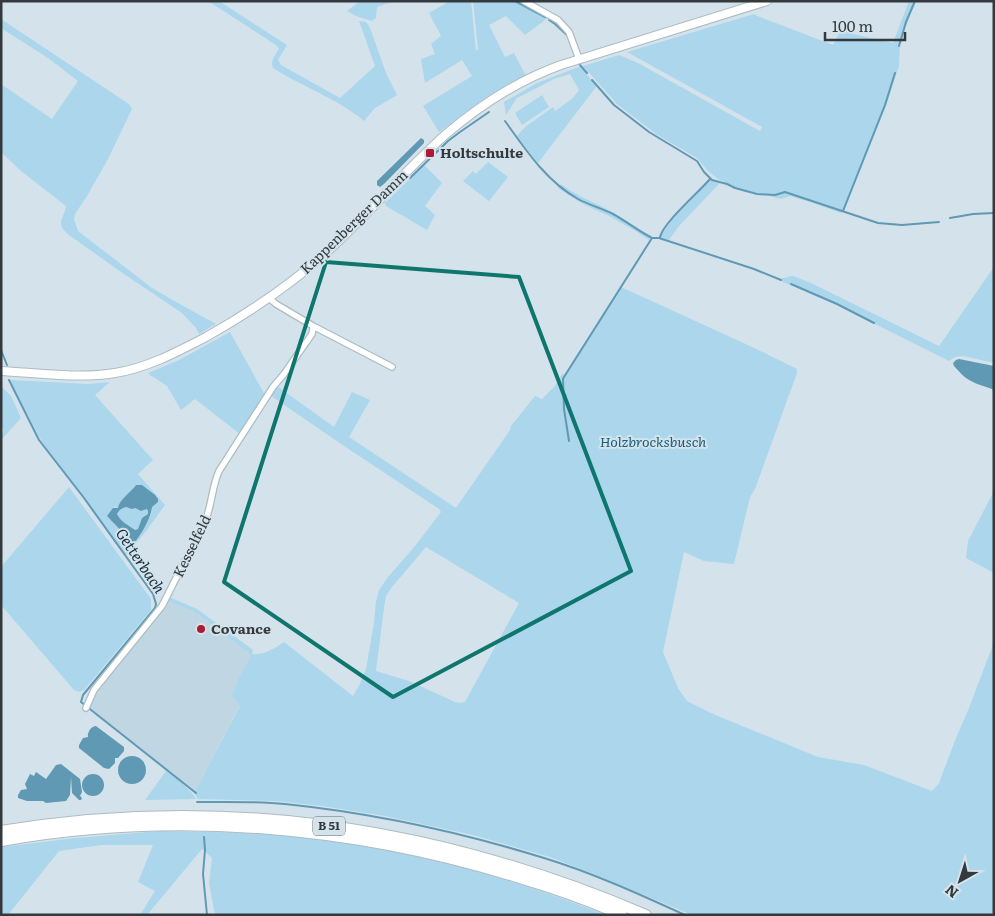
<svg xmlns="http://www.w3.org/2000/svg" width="995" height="916" font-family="Literata,serif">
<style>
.built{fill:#c0d7e3}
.green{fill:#abd6eb;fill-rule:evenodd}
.water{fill:#6099b4;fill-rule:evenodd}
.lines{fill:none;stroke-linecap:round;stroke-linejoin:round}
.stream{stroke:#6099b4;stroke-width:2}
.street-casing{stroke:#adbcc3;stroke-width:8}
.secondary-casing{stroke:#adbcc3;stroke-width:10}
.highway-casing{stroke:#adbcc3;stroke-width:12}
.street{stroke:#fff;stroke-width:5.5}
.secondary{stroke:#fff;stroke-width:8}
.highway{stroke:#fff;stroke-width:10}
.marked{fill:none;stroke:#0f766e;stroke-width:4;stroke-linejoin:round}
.poi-dot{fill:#ae1a32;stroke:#d4e3eb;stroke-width:2}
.labels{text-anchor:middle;stroke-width:4;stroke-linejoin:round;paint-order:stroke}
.shield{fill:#d4e3eb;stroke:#636c70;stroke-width:1}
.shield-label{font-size:12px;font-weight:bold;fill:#33393c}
.poi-label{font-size:14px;font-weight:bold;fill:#33393c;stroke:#d4e3eb;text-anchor:start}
.street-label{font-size:14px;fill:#33393c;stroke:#d4e3eb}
.park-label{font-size:14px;font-style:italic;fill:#19607c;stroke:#d4e3eb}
.water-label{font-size:15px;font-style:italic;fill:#142f3c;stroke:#d4e3eb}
</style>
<rect width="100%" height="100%" fill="#d4e3eb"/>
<path class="built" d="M167,601L192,611L202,617L251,655L240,675V705L194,793L172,772L167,770L89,707L96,690Z"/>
<path class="green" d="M208,1H219L287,45L278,60L281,65L340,98L375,66L359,21L366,22L370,28L386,73L397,95L375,108L364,121C337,98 302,87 273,68C270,61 275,55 279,49L276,45Z
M360,1H395L377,7L376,18L372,21L356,16L347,11Z
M450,1H471L476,51L478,49L473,1H518L549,17L525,35L506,16L489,25L505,57L514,53L526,76L511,82L439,132L423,106L472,76L462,60L425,83L421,59L435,54L431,44L441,36L429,13Z
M909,1H916L908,20L900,44L899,66L886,106L844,211L841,213L813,203L790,196L781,199L733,187V186L718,179L708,171L697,158L656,134L617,104L583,66L619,55L638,63L760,131L762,127L627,52L754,14L755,15L833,45L840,31L893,43Z
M1,19L129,104L132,109L108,159L87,196L75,214L74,219L78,231L152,288L176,302L216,324L199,334L196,328L182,313L121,272L69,235C54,223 64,220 66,206L21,171L1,152V84L52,119L78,81L48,58L1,28Z
M581,66L596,87L538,163L517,136L525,127L553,107L555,111L573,98L579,90L570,74L554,79L517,98L506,115L504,102L537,83Z
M542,95L549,107L522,125L515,113Z
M488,162L508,177L489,201L463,181L473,171L476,174Z
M424,165L442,183L425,206L435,215L427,230L386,206L385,203Z
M710,180L720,183L679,226L669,240L660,237L672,220Z
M561,184C574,194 588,200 603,207C620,216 635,227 651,236L649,240L634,230L607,215L583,204L558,188Z
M994,267V363L963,356L955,357L949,361L837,305L781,281L782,278C786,278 789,276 793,276L811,283L939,346Z
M621,287L750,346L797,369V373L755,489L750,497L734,564L704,561L684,552L663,652L678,688L687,701L713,714L818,757L864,765L932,791L939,783L956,738L969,708L994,642V915H692L599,876L550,857L473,835L385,816L322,806L276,801L198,799L194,793L240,706L232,695L240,675L251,655L202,617L192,611L167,601L169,597L197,609L253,650L252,654C265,655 273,649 284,642L353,696L359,686L366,669L374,623L376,601L379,590L388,577L415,546L441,512L439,509L335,440L270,395L277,386L334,427L352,392L370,400L349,437L456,508L510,430L511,426L535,396L542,399L555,386L562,374L564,375ZM426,547L519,603L465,702L461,703L455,702L409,681L376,671L384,608L386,596L392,587Z
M230,332L265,395L240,434L195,399L181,410L167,386L150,375L148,373L179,360Z
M10,380L88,384L110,382L95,395L153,460L138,474L165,505L147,530L126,555L81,494L60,467L42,442ZM139,485L155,504L152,507L151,514L135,541C124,537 117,526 108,517L114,507L118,508L133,490L134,486Z
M1,386L11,396L21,418L1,440V433L4,430L1,427Z
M69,487L151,599V610L84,690L79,692L74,690L1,605V567Z
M994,491V573L966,558L968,541Z
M126,507L135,508L141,511L147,509L149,511L148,514L142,518L138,529L135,530C128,526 121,522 117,514C119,510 122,508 126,507Z
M166,771C173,774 193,792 196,799L145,800Z
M160,831C203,832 246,832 289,836C380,845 470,865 555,896C572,902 589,908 605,915H215L209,883L212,858L202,849L147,915H140L155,891L138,882L153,845H101L59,851L8,915H1V847L76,838Z"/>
<path class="water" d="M421,138L424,140V143L384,184L380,187L377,185V181Z
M959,359L994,366V390C985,386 974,384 966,378C962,375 958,370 954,366L953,363L956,360Z
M136,485H142L155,495L158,499V502L152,507C151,518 141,535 134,543L124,534L107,516L113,508H118C119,500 131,492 136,485ZM126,507L132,509L135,508L141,511L147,509L148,511V514L142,518L138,529L135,530C128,525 121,522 117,514C119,510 122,508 126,507Z
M96,726L124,747V751L118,758H115V763L109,769L104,768L79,748V745L83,738L88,737C87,733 91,726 96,726Z
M118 770a14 14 0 1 1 28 0a14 14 0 1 1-28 0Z
M61,764L80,779L82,792L80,796L82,798L81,800H79L72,793L71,777L70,795L66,801L46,803L43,801H27L18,798V795L21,790L27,789L25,784L30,774L34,776L36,772L46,779L56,765Z
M82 785a11 11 0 1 1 22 0a11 11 0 1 1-22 0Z"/>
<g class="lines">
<path class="stream" d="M515,1L545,17
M549,20L555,24L569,37
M899,46L906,22L915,1
M580,65L587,73
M592,80L614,105L649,132L697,161L704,172L712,180L727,184L735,188L757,194L775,195L785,192L878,223L902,225L939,222
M505,121C526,150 546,181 578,199C589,205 601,208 613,214C626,221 638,231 652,238H659L754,269L781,280
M410,178L448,141L460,132L489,112
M843,211L885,105L895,73
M950,218L973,214L994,213
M660,237C664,222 698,193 710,179
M791,284L837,304L874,323
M1,350L7,365
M9,380L39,440L84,498L153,594L156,604L155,608L83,695L81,702L196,793
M569,441L564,409L563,379L564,377L652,238
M197,802C226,802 256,801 285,804C373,813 460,832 544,858C593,873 639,894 685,915
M204,837L205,850L203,874L207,915"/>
<defs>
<path id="street" d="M524,1L558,20L569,32L579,59
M269,298L276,304L313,326L392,367
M86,708L94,690L98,685L162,606L206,519C212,503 212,487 219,471L273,387L284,374L312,334L313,329V326"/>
<path id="secondary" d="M1,371C37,373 79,379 115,373C147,368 177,352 206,337C245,315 284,289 318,260C363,221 401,174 445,135C479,106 519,80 561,65L767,1"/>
<path id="highway" d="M1,831C223,794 440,827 646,915
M1,841C174,810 356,826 523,879C557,889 590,901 622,915"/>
</defs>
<use href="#street" class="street-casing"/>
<use href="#secondary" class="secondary-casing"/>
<use href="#highway" class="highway-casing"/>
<use href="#street" class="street"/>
<use href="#secondary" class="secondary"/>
<use href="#highway" class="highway"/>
</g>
<path class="marked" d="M326,262L519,277L631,571L393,697L224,582Z"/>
<g class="poi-dot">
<rect x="425" y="148" width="10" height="10" rx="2.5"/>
<circle cx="201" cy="629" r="5"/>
</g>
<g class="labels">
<rect class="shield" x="313" y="816.5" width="32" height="19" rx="4"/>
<g class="shield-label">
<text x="329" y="830">B 51</text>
</g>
<g class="poi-label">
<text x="440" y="158">Holtschulte</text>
<text x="211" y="634">Covance</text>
</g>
<g class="street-label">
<text transform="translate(354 222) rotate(-44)" y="5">Kappenberger Damm</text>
<text transform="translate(192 546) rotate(-64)" y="5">Kesselfeld</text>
</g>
<g class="park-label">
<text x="653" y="447">Holzbrocksbusch</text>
</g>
<g class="water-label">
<text transform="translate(140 561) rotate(56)" y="5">Getterbach</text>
</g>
</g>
<rect width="995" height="916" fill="none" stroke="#33393c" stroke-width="5"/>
<g transform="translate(960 881) rotate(219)" stroke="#d4e3eb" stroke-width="4" paint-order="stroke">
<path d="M0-4L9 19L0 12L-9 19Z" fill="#33393c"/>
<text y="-8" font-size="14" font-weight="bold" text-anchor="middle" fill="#33393c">N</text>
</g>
<path d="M825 32v8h80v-8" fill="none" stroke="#33393c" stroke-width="2.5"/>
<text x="832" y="32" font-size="15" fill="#33393c" stroke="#d4e3eb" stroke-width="4" paint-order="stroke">100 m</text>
</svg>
